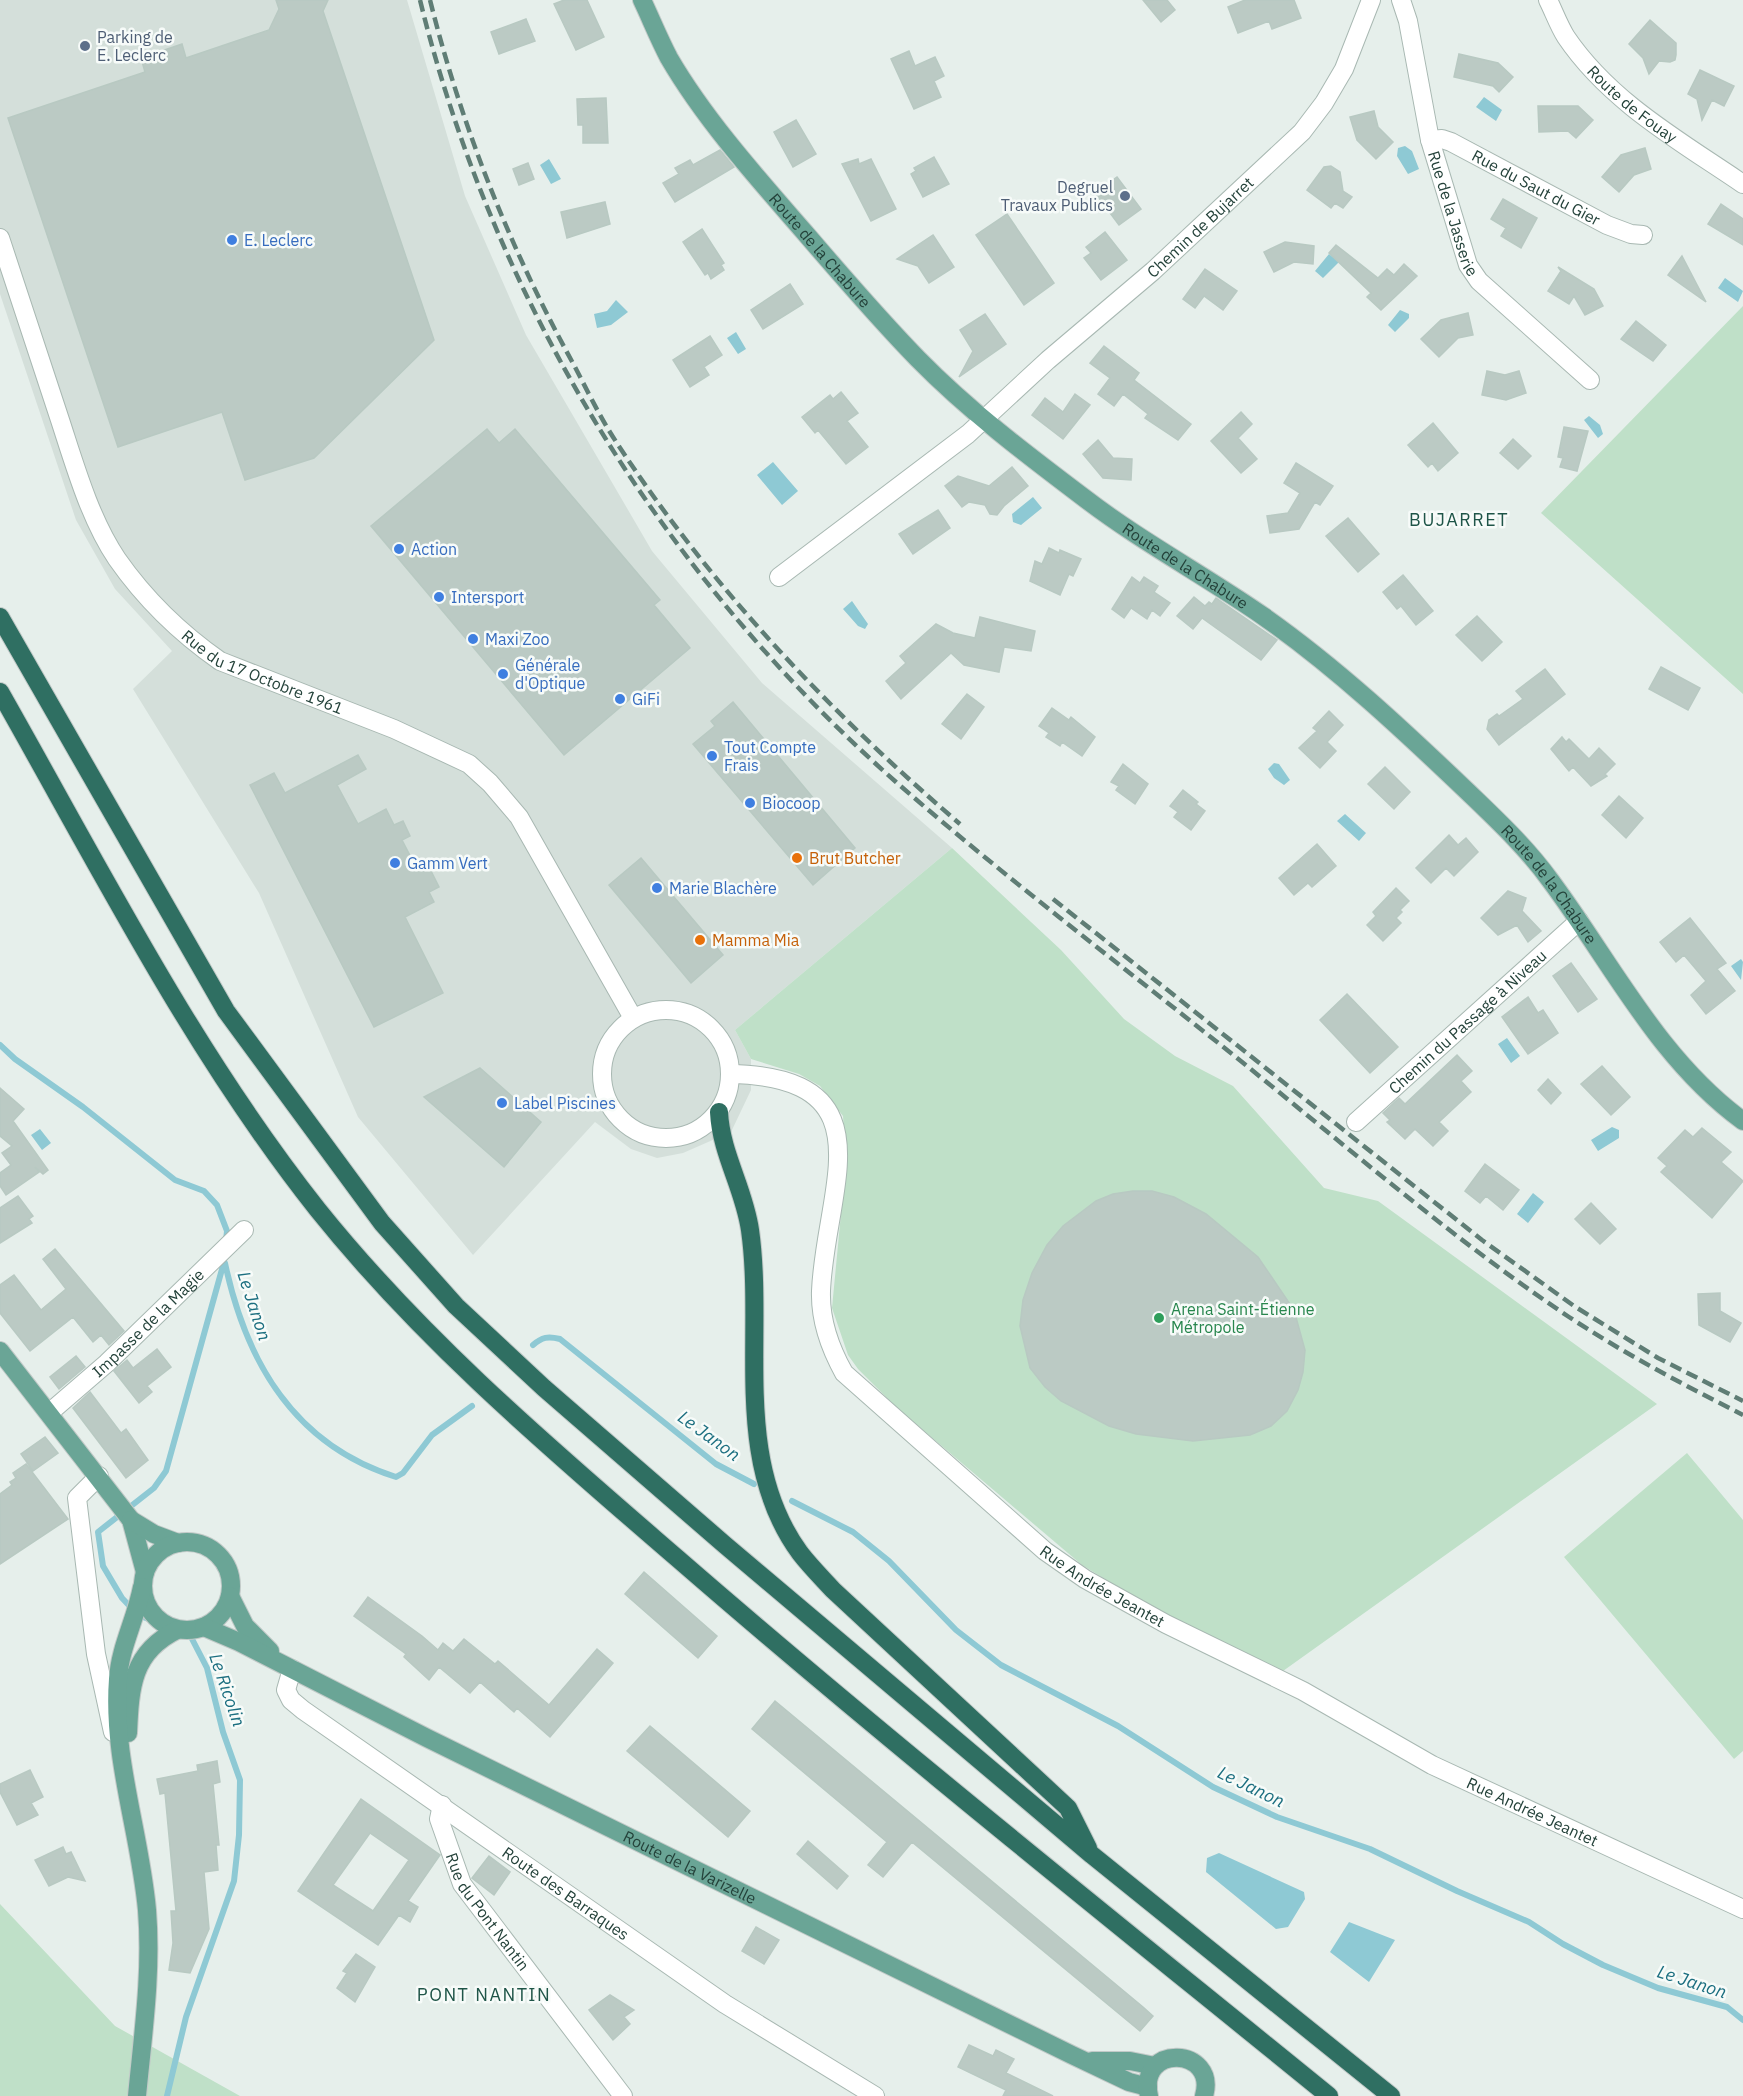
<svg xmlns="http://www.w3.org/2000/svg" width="1743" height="2096" font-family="'IBM Plex Sans',sans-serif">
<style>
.built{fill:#d4dfda}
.green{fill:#bfe0c8}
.water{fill:#8ec9d4}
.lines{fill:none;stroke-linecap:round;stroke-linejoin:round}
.stream{stroke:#8ec9d4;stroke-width:6}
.building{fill:#bbcac4;stroke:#b8c9c2;stroke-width:1.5;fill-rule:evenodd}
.minor-casing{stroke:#a8b8b2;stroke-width:20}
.major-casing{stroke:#c2cac8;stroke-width:20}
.highway-casing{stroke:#c2cac8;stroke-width:20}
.minor{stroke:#fff;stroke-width:18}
.major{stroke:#6aa596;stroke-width:18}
.highway{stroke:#2f6f62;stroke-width:18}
.rail{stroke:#5f7d75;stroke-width:4.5;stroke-dasharray:12 6;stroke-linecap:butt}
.service-dot{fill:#5c6f8a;stroke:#f7fbf9;stroke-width:2}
.shop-dot{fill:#3f7fe0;stroke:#f7fbf9;stroke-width:2}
.food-dot{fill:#e8710a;stroke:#f7fbf9;stroke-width:2}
.leisure-dot{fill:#2e9e5b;stroke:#f7fbf9;stroke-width:2}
.labels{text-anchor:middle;stroke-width:5;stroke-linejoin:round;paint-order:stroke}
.service-label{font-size:16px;fill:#4e5e75;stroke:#f7fbf9;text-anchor:start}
.street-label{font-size:16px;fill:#24423a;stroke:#f7fbf9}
.shop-label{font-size:16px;fill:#366cbe;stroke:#f7fbf9;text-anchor:start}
.food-label{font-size:16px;fill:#c56008;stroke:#f7fbf9;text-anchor:start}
.leisure-label{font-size:16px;fill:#27864d;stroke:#f7fbf9;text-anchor:start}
.neighbourhood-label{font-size:18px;letter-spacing:1.5px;fill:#1f5548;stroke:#f7fbf9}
.water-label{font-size:18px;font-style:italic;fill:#1c6f80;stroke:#f7fbf9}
</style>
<rect width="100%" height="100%" fill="#e6efeb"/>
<path class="built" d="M0,0H407L465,196L526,335L652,551L762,683L952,848L735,1030L751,1059V1090L731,1132L683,1153L657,1158L631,1149L595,1122L473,1255L358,1117L259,893L133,689L172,651L115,589L76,520L0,294Z"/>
<path class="green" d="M1743,306V694L1541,513Z
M952,848L1061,950L1124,1019L1175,1056L1233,1086L1324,1188L1378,1201L1657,1404L1283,1671L1164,1615L1082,1565L897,1408L858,1369L848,1355L832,1308L846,1161L843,1116L820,1086L799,1074L751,1059L735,1030Z
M1687,1453L1743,1520V1751L1734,1759L1564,1557Z
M0,1904L115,2026L240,2096H0Z"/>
<path class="water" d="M1484,97L1502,110L1496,121L1476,107Z
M1405,146L1412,151L1419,169L1408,174L1397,156L1398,148Z
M549,159L561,179L551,184L540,165Z
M1329,254L1339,262L1323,278L1315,271Z
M1725,278L1743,291L1738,302L1718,288Z
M616,300L628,312L611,325L597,328L594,314L607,311Z
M1400,310L1409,314V318L1395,332L1388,325Z
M736,332L746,349L738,354L727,338Z
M1589,416L1600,425L1603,434L1598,438L1584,420Z
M773,462L798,491L782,505L757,475Z
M1033,497L1042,508L1021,525L1013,522L1012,514Z
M852,601L868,624L865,629L858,626L843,609Z
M1274,763L1279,764L1290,780L1284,785L1274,778L1268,769Z
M1345,814L1366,833L1359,841L1337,821Z
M1741,959L1743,962L1741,980L1731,966Z
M1507,1038L1520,1056L1511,1063L1498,1044Z
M1612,1127L1619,1130V1138L1598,1151L1591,1140Z
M40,1129L51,1143L42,1150L31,1135Z
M1533,1193L1544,1202L1528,1223L1517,1214Z
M1219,1853L1304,1892L1305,1899L1288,1927L1276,1929L1206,1872L1207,1858Z
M1349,1922L1395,1940L1369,1982L1330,1952Z"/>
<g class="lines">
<path class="stream" d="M0,1045L15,1059L83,1107L175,1180L204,1191L217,1205L227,1231L226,1241
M225,1263C246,1362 294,1445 396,1477L403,1473L432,1435L472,1406
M533,1345C542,1337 548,1336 560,1339L716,1464L754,1484
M792,1501L853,1532L889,1561L956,1630L1001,1665L1118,1726L1213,1787L1277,1817L1370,1849L1457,1891L1529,1922L1563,1944L1603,1965L1658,1988L1727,2007L1743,2020
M167,2096L186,2017L234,1881L239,1835L240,1780L223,1732L207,1668L190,1635L138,1615L122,1598L103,1566L98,1532L154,1488L166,1471L224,1262"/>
</g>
<path class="building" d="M276,0H328L323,11L434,340L314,458L245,480L222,412L118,447L8,118L145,72L141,58L182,44L186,58L269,30L279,9Z
M564,0H587L604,37L576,50L554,4Z
M1143,0H1167L1175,10L1161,22Z
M1245,0H1294L1301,18L1272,29L1269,21L1238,33L1228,7Z
M526,19L535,41L499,54L491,32Z
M1650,20L1676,43V55L1675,60L1670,62L1659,61L1649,74L1643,58L1629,44Z
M909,51L915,66L935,57L944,76L934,81L941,97L914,109L891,59Z
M1459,54L1498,63L1513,77L1499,92L1493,86L1454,77Z
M1700,70L1734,86L1724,106L1712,100L1702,120L1697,99L1688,94Z
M606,98L608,143H583V125H578L577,99Z
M1538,106H1578L1593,120L1576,138L1568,131L1539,132Z
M1374,111L1378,127L1393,142L1376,159L1357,140L1350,117Z
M796,120L816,154L793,167L774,132Z
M1645,148L1651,169L1634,175L1619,192L1602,177L1621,155Z
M720,150L734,167L675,202L663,183L679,174L675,168L690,160L693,165Z
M934,157L949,184L923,197L911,174L916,171L914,168Z
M858,159L859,164L871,159L896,209L871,221L842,164Z
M528,163L534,179L519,185L513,169Z
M1331,166L1340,172L1343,191L1352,197L1343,208L1335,203L1331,208L1307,190L1324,167Z
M1117,177L1141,209L1119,225L1095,193Z
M1503,199L1537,218L1521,248L1501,236L1506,228L1491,219Z
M605,202L610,224L567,238L561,212Z
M1721,204L1743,219V245L1708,224Z
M1007,214L1054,283L1024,305L976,235Z
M702,229L724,263L721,265L724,270L711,279L708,273L705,275L683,242Z
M1105,232L1127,260L1101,280L1084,258L1091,253L1086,247Z
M933,235L954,267L929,283L918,266L897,259Z
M1285,242L1314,246L1313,264L1294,262L1274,272L1264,252Z
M1336,245L1378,278L1387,269L1394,275L1404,264L1417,276L1381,310L1367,297L1371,293L1329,253Z
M1682,256L1706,302L1668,275Z
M1558,267L1594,289L1603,306L1585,315L1574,296L1569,304L1548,291L1561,271Z
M1205,269L1237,291L1223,310L1204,296L1195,308L1183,299Z
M790,284L803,304L763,329L751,310Z
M1468,313L1473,335L1458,338L1439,357L1421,339L1441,320Z
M985,314L1006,344L959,377L973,351L960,330Z
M1636,321L1666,345L1653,361L1621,339Z
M710,336L722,355L704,367L709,375L690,387L673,360Z
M1104,346L1139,373L1134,380L1191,424L1178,440L1145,418L1148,414L1123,394L1114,406L1098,394L1110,378L1090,363Z
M1487,371L1505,375L1519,371L1526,393L1506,400L1482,395Z
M841,392L858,413L847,421L868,447L846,464L818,430L815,433L802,417L830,395L833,399Z
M1075,394L1090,405L1063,439L1032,415L1045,398L1063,412Z
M1241,412L1252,424L1238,438L1257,459L1241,473L1211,441Z
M1433,423L1458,453L1438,471L1432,463L1428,467L1408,445Z
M1564,427L1588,431L1577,471L1560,467L1563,458L1558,457Z
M487,429L499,443L515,429L660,600L654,605L690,648L564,755L371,526Z
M1513,439L1531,456L1518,469L1500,453Z
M1098,440L1113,458L1132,459L1131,480L1103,478L1083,454Z
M1296,463L1333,486L1320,505L1315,502L1299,529L1270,533L1267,516L1288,513L1300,493L1284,483Z
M1012,467L1028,486L1004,506L997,515L990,514L985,505L969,502L962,507L945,486L958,476L989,486Z
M938,510L950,528L913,554L899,534Z
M1348,518L1379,554L1358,572L1326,536Z
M1049,548L1059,553L1060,550L1081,559L1073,576L1069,574L1060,595L1030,581L1035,561L1042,564Z
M1403,575L1433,611L1416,625L1401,606L1397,609L1383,592Z
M1132,577L1140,583L1144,577L1158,586L1154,592L1170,603L1160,616L1152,610L1147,619L1131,608L1124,618L1112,609Z
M1194,597L1205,606L1209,602L1212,604L1216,598L1277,640L1261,660L1202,618L1193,629L1177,616Z
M1477,616L1502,642L1482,661L1456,635Z
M980,617L1035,631L1031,651L1004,647L999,672L964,665L951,653L901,699L886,681L906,663L900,656L936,624L953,633L975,638Z
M1661,667L1700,688L1688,710L1649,689Z
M1545,669L1565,694L1499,745L1487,729L1489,720L1497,714L1499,716L1523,699L1516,691Z
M967,694L984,707L961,739L942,724Z
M733,702L855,848L813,885L693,744L715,726L711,721Z
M1052,708L1069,720L1071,717L1095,737L1082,756L1062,742L1060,746L1046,737L1049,733L1039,726Z
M1329,711L1343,725L1327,742L1336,751L1320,768L1299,748L1317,731L1313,728Z
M1562,737L1566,742L1569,739L1589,759L1599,748L1615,764L1605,774L1607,776L1591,786L1573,767L1569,771L1551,749Z
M358,755L366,769L337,785L358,824L386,809L394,825L403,821L410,836L402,840L416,867L426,861L439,887L429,892L434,902L405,917L443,993L374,1027L250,785L274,773L285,793Z
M1123,764L1148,784L1135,804L1116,790L1119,786L1111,782Z
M1385,767L1410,792L1394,809L1368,784Z
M1183,790L1198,802L1196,804L1205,811L1191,830L1174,817L1178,812L1170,806Z
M1619,796L1643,818L1626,838L1602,815Z
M1449,835L1458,845L1466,838L1478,852L1454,876L1446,868L1431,883L1416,868Z
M1317,844L1336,866L1312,887L1308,883L1294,895L1279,878Z
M641,858L723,955L691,983L609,885Z
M1396,888L1409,901L1400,910L1402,912L1396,918L1401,923L1383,941L1367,925L1376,916L1373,912Z
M1508,891L1526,898L1522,911L1541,931L1528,942L1517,925L1498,935L1481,918Z
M1690,918L1726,963L1717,969L1735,991L1706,1014L1691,995L1706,981L1684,955L1676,962L1660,942Z
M1571,963L1597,999L1578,1012L1553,976Z
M1347,994L1398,1047L1370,1073L1320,1020Z
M1528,997L1538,1013L1543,1010L1558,1033L1528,1054L1502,1017Z
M1457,1055L1472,1071L1461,1081L1471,1092L1439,1122L1448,1131L1433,1146L1415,1129L1405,1139L1387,1122L1390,1120L1383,1113L1399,1098L1405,1104Z
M1602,1066L1630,1097L1611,1115L1581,1084Z
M480,1068L541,1122L504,1167L424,1097Z
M1548,1079L1561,1093L1551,1104L1538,1090Z
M0,1088L24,1109L13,1121L48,1170L43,1174L35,1167L39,1172L6,1195L0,1186V1173L11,1165L2,1153L12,1146L0,1136Z
M1702,1128L1731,1152L1721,1162L1743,1181L1712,1218L1661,1172L1667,1166L1658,1158L1685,1130L1693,1137Z
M1485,1164L1519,1190L1503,1210L1486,1196L1480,1203L1465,1191Z
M1133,1191H1152L1174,1197L1206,1214L1258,1257L1294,1310L1305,1350L1303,1372L1298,1390L1287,1411L1271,1426L1250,1435L1193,1441L1136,1434L1109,1426L1061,1401L1045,1387L1030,1368L1020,1326L1023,1300L1032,1273L1047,1245L1063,1226L1096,1201L1113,1194Z
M18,1196L33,1216L29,1219L32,1223L0,1243V1208Z
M1591,1203L1616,1229L1600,1244L1575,1219Z
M55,1249L124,1331L109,1345L101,1335L93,1342L73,1317L30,1351L0,1313V1285L14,1275L41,1310L66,1289L43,1259Z
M1720,1293V1311L1741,1323L1730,1342L1699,1325L1698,1294Z
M157,1349L171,1367L147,1386L152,1392L139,1403L114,1371L127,1360L133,1368Z
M76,1356L85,1367L59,1389L50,1377Z
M90,1392L121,1433L126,1429L148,1460L126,1478L73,1408Z
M45,1437L58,1453L33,1471L21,1454Z
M26,1464L68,1519L0,1564V1494L12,1485L10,1482L16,1478L13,1473Z
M644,1572L717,1636L698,1658L625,1594Z
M368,1597L422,1636L438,1650L443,1643L453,1651L464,1639L495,1664L498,1661L549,1705L597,1649L613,1663L550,1737L517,1708L514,1712L480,1682L470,1693L439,1667L429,1680L404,1657L406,1654L354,1616Z
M775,1701L1143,2007L1153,2016L1140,2031L912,1842L883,1877L868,1865L887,1842L752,1729Z
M650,1726L750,1811L728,1837L627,1751Z
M217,1761L220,1782L213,1784L219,1845H216L218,1870L204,1872L209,1929L190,1973L169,1970L173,1943L171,1911H176L165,1793L160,1794L157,1779L198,1771L197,1765Z
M30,1770L43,1797L31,1803L38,1815L17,1825L0,1792V1784Z
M361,1799L440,1855L408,1901L418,1907L410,1922L399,1915L378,1945L298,1891ZM370,1833L409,1860L373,1911L333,1885Z
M808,1841L848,1876L837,1889L797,1854Z
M63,1847L66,1854L71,1852L85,1881L68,1877L49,1886L35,1860Z
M489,1856L510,1872L494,1895L472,1878Z
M756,1927L779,1940L764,1964L742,1951Z
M356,1954L375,1967L355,2002L337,1988L347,1973L343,1971Z
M610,1995L634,2010L624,2017L630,2024L613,2040L589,2010Z
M969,2045L993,2056L996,2050L1014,2059L1006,2073L1053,2096H1003L1006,2090L958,2067Z"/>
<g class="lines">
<defs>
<g id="minor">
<path id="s1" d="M1401,0L1408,21L1430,140L1468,265L1479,281L1590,380"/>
<path id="s2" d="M1548,0C1554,12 1559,26 1566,37C1610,102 1680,141 1743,184"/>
<path id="s3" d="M1430,140L1442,139L1451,142L1607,225L1631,234L1643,235"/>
<path id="s4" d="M0,238C20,299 40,360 60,420C75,466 90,519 117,559C145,599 180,633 220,661L394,729L469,764L490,783L519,817L633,1018"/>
<path id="s5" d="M779,577L968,434L1048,360L1153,271L1302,132L1324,103L1344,69L1371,0"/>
<circle cx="666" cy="1074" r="64"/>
<path id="s6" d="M730,1074C892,1077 825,1189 821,1291C820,1321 830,1348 844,1373L1045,1551L1085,1579L1166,1624L1303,1691L1432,1765L1743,1909"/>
<path id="s7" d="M1356,1122L1579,921"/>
<path id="s8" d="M49,1413L107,1363L244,1230"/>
<path d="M99,1476L77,1498L96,1654L113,1732"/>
<path id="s9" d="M292,1669L286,1690L291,1700L303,1710L725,2004L875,2096"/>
<path id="s10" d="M442,1805L439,1819L462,1884L623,2096"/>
</g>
<g id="major">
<path id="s11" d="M642,0C651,19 659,39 669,58C705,120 759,180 806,234C842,276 879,319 918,359C968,410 1026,454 1083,497C1140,541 1204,575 1263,616C1337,668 1403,730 1468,792C1497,820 1526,847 1550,880C1612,963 1658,1059 1743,1121"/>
<path d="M0,1351L131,1520L145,1572"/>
<path d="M131,1520L154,1534L178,1543"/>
<circle cx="187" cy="1586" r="44"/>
<path d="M230,1596L245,1626L270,1651"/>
<path id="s12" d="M204,1627L239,1642L427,1738L1072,2055L1129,2082L1148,2087"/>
<path d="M128,1733C130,1687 132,1652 177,1630"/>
<path d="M1092,2061H1130L1155,2066"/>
<path d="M137,2096C143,2034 152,1972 147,1910C140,1832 112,1758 118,1679C120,1647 136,1619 142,1587"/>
<path d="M1149,2096C1137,2043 1218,2047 1204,2096"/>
</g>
<path id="highway" d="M0,617L226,1011L382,1223L456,1306L544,1388L725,1545L1092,1855L1391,2096
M0,692C100,868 192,1051 318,1210C423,1341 551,1449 677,1558C890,1743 1110,1918 1329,2096
M719,1112C721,1154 744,1188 750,1230C765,1336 731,1459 800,1553C810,1566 822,1578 833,1590L1068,1808L1088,1848"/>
</defs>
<use href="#minor" class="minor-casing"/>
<use href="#major" class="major-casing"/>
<use href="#highway" class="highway-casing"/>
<use href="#minor" class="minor"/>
<use href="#major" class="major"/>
<use href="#highway" class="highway"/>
<path class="rail" d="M420,0C494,302 663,576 896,782C1001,874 1113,959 1222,1046C1336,1137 1448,1236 1569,1317C1625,1354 1684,1385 1743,1415
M430,0C462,128 511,251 575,367C587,390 599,415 613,437C708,584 828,711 960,824
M1053,899L1482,1240L1574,1306L1658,1358L1743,1401"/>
</g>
<g class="service-dot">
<circle cx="85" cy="46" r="6"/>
<circle cx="1125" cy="196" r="6"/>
</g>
<g class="shop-dot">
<circle cx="232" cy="240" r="6"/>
<circle cx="399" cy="549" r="6"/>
<circle cx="439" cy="597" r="6"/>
<circle cx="473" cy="639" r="6"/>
<circle cx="503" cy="674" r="6"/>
<circle cx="620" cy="699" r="6"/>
<circle cx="712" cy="756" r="6"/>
<circle cx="750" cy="803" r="6"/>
<circle cx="395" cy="863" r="6"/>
<circle cx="657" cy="888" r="6"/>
<circle cx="502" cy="1103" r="6"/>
</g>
<g class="food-dot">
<circle cx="797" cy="858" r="6"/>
<circle cx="700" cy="940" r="6"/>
</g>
<circle class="leisure-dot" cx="1159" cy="1318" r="6"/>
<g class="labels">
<g class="service-label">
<text x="97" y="43">Parking de<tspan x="97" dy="18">E. Leclerc</tspan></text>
<text x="1113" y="193" text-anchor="end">Degruel<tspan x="1113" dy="18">Travaux Publics</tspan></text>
</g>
<g class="street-label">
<text dy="6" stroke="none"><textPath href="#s2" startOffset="136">Route de Fouay</textPath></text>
<text dy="6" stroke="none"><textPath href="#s3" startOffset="118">Rue du Saut du Gier</textPath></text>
<text dy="6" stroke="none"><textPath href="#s1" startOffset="220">Rue de la Jasserie</textPath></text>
<text dy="6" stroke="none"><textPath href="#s5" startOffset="548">Chemin de Bujarret</textPath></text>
<text dy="6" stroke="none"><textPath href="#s11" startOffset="309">Route de la Chabure</textPath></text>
<text dy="6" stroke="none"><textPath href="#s11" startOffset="794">Route de la Chabure</textPath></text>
<text dy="6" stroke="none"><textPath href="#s4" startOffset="531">Rue du 17 Octobre 1961</textPath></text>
<text dy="6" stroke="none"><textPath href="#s11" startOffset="1280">Route de la Chabure</textPath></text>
<text dy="6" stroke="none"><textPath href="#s7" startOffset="150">Chemin du Passage à Niveau</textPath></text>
<text dy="6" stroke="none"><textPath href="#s8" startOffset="134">Impasse de la Magie</textPath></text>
<text dy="6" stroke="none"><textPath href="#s6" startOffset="714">Rue Andrée Jeantet</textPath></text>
<text dy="6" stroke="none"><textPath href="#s6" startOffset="1200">Rue Andrée Jeantet</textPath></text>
<text dy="6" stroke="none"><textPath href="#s12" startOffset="542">Route de la Varizelle</textPath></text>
<text dy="6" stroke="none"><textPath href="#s9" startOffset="369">Route des Barraques</textPath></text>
<text dy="6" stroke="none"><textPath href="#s10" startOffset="120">Rue du Pont Nantin</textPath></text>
</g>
<g class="shop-label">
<text x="244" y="246">E. Leclerc</text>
<text x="411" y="555">Action</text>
<text x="451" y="603">Intersport</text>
<text x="485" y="645">Maxi Zoo</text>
<text x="515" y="671">Générale<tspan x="515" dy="18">d'Optique</tspan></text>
<text x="632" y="705">GiFi</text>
<text x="724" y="753">Tout Compte<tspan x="724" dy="18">Frais</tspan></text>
<text x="762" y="809">Biocoop</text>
<text x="407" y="869">Gamm Vert</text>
<text x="669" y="894">Marie Blachère</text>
<text x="514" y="1109">Label Piscines</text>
</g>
<g class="food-label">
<text x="809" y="864">Brut Butcher</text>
<text x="712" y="946">Mamma Mia</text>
</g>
<g class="leisure-label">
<text x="1171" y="1315">Arena Saint-Étienne<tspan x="1171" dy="18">Métropole</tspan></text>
</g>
<g class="neighbourhood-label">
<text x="1459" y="526">BUJARRET</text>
<text x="484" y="2001">PONT NANTIN</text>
</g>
<g class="water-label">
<text transform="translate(254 1306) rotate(72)" y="6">Le Janon</text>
<text transform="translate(709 1436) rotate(36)" y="6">Le Janon</text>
<text transform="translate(227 1690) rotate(71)" y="6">Le Ricolin</text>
<text transform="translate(1251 1787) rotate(26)" y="6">Le Janon</text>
<text transform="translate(1692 1982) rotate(18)" y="6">Le Janon</text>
</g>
</g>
</svg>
